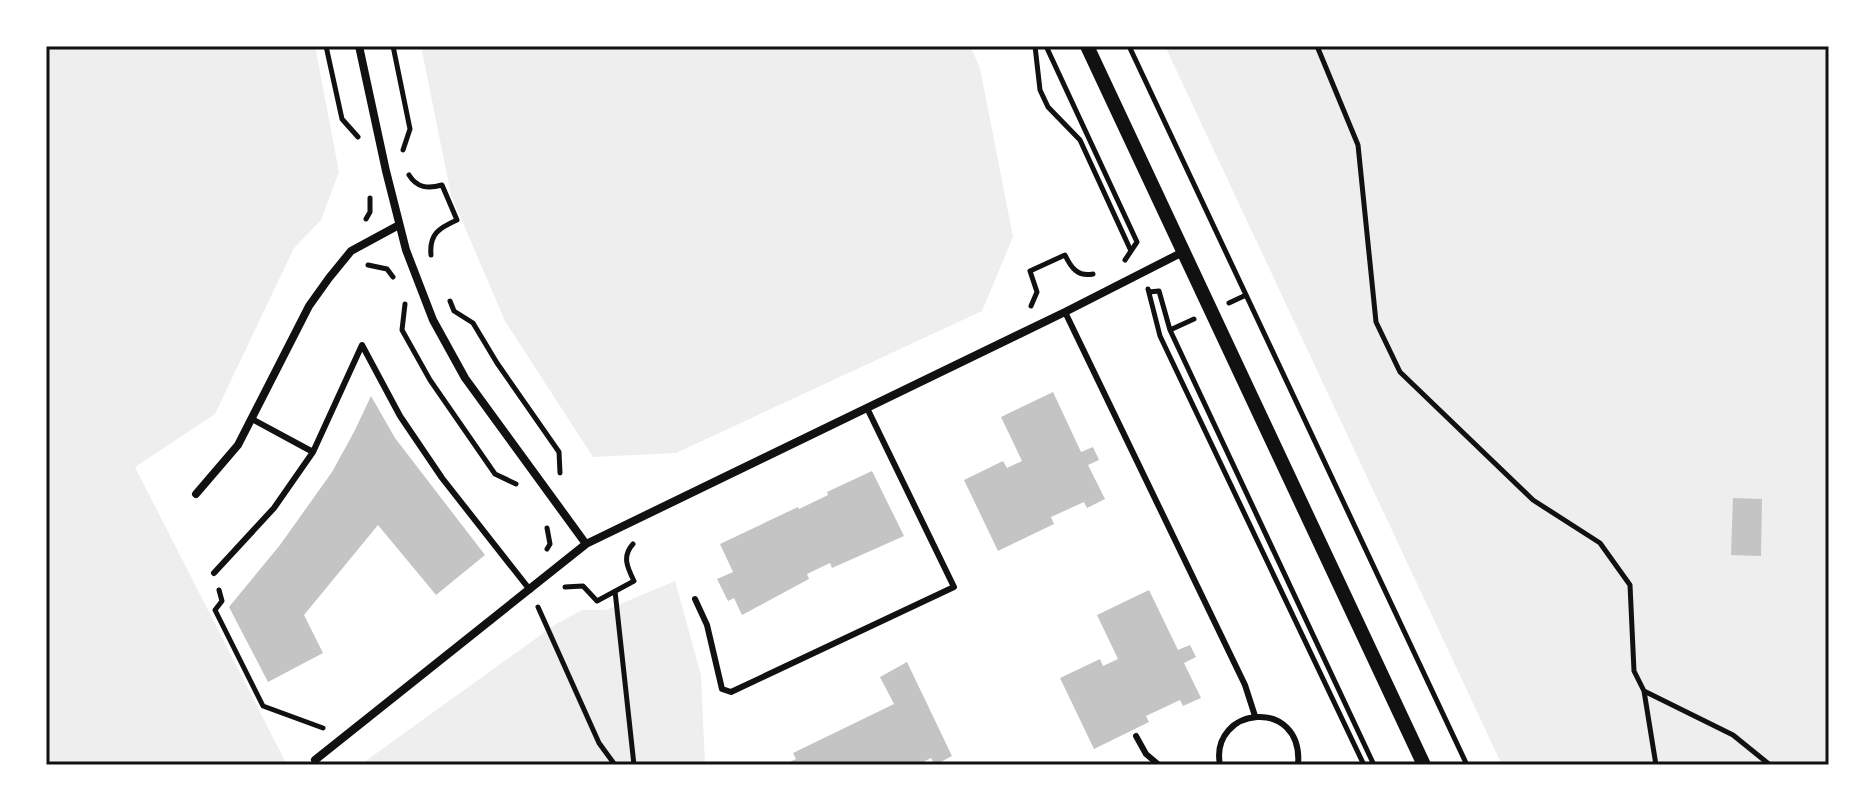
<svg xmlns="http://www.w3.org/2000/svg" width="1875" height="811" font-family="'Space Grotesk',sans-serif">
<style>
.green{fill:#eee}
.building{fill:#c4c4c4}
.lines{fill:none;stroke-linecap:round;stroke-linejoin:round}
.path{stroke:#111;stroke-width:5}
.service{stroke:#111;stroke-width:6}
.minor{stroke:#111;stroke-width:8}
.tertiary{stroke:#111;stroke-width:14}
.neatline{fill:none;stroke:#111;stroke-width:3}
</style>
<rect width="100%" height="100%" fill="#fff"/>
<path class="green" d="M46,46H315L339,172L321,220L294,248L215,414L135,467L287,765H46Z
M421,46H970L980,68L1013,237L982,311L676,453L593,457L505,321L451,195Z
M1165,46H1829V765H1502Z
M675,581L701,675L705,765H360L556,624L582,610H606Z"/>
<path class="building" d="M1053,392L1081,452L1093,447L1099,460L1088,465L1105,499L1087,508L1084,502L1051,517L1054,524L998,551L964,480L1003,461L1007,468L1022,461L1001,417Z
M371,396L395,438L485,555L436,595L378,525L304,615L323,653L268,682L229,607L280,545L332,472L354,432Z
M872,471L904,536L832,568L830,563L807,574L809,579L742,615L734,598L728,601L717,579L733,572L720,544L798,507L799,509L828,495L827,492Z
M1733,498L1762,499L1761,556L1731,555Z
M1149,590L1178,650L1190,645L1196,657L1184,663L1201,698L1183,706L1180,700L1146,716L1149,722L1094,749L1060,678L1100,659L1103,666L1118,659L1097,615Z
M907,662L952,756L935,765L931,758L917,765H783L796,759L793,753L894,704L880,677Z"/>
<g class="lines">
<path class="path" d="M326,46L342,119L358,137
M393,46L410,129L403,150
M1035,46L1040,90L1048,107L1080,140L1131,251
M1046,46L1137,242L1125,260
M1129,46L1467,765
M1317,46L1358,145L1376,322L1400,372L1533,500L1600,543L1630,585L1634,671L1644,691L1656,765
M409,175C417,188 428,189 442,185L457,220C439,228 429,234 431,255
M366,219L370,212V198
M368,265L387,269L393,277
M1148,289L1160,336L1364,765
M1149,292L1159,291L1170,330L1374,765
M450,301L454,311L473,323L497,363L559,452L560,473
M1229,303L1246,295
M405,304L402,330L430,380L495,474L516,484
M1031,306L1037,292L1030,271L1065,255C1071,268 1078,277 1093,274
M1170,330L1194,319
M547,549L550,544L547,528
M565,587L583,586L597,601L634,581C627,567 622,556 633,544
M219,590L222,601L215,610L263,706L323,728
M615,591L634,765
M538,607L599,743L615,765
M1644,691L1733,735L1770,765"/>
<path class="service" d="M1065,312L1245,685L1255,716
M252,419L313,452
M214,573L274,508L313,452L362,345L400,416L442,478L530,590
M695,599L707,625L722,689L731,692L954,587L867,408
M1136,736L1146,754L1159,765
M1220,765C1209,706 1304,696 1298,765"/>
<path class="minor" d="M359,46L386,171L406,250L433,320L465,378L586,544
M196,494L238,445L309,306L329,278L351,251L399,225
M315,760L586,544L1065,312L1183,252"/>
<path class="tertiary" d="M1087,46L1424,765"/>
</g>
<rect width="1875" height="811" fill="none" stroke="#ffffff" stroke-width="96"/>
<rect x="48" y="48" width="1779" height="715" class="neatline"/>
</svg>
